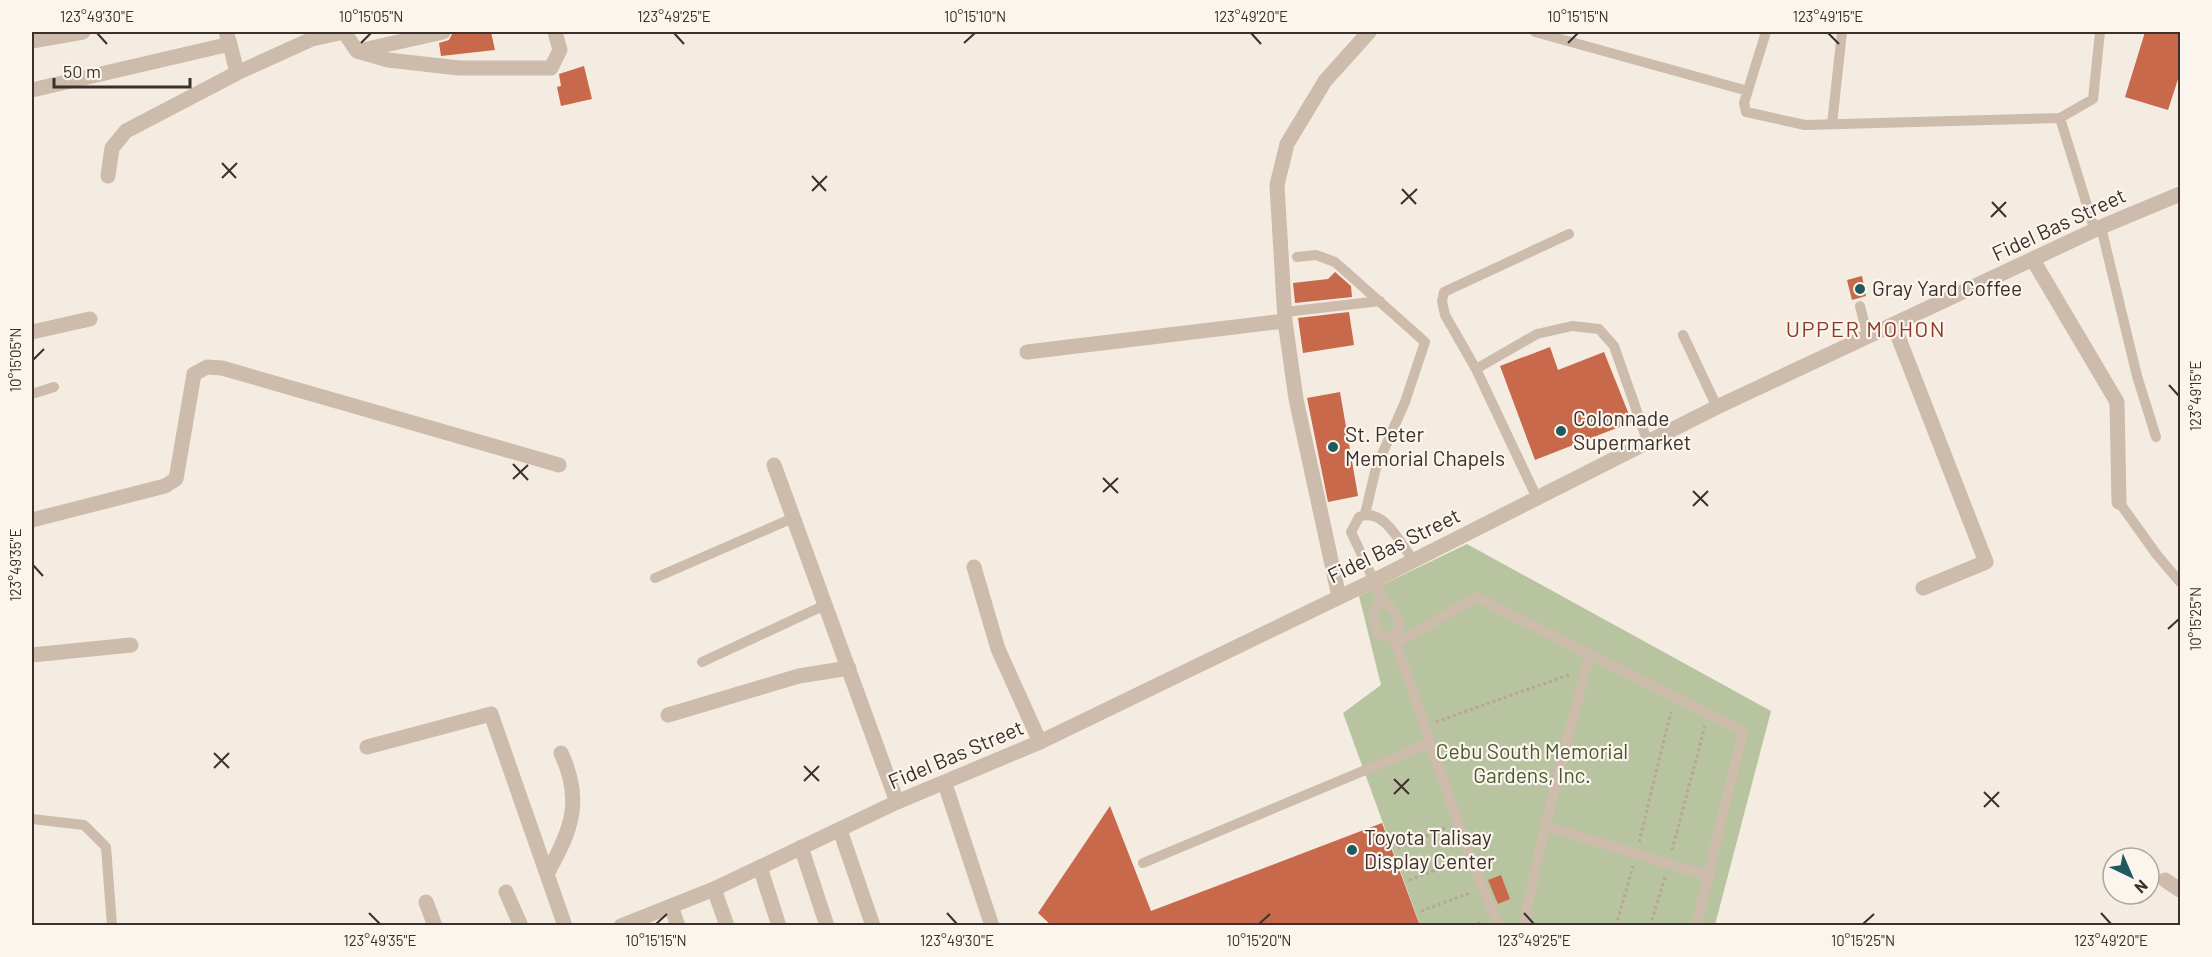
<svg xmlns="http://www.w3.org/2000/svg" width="2212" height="957" font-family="Barlow,sans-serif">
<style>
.green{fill:#b8c4a0}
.building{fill:#c8694b}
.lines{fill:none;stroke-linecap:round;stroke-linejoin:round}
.path{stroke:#b9a596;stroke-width:3;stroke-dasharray:3 3;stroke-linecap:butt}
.service{stroke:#cdbbac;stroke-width:10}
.minor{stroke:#cdbbac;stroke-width:15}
.tertiary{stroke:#cdbbac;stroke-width:15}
.ticks{fill:none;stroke:#3b302b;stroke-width:2}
.poi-dot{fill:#1f5a5e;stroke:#fbf5ee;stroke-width:2}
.labels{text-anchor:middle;stroke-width:4.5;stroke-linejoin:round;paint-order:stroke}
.street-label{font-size:21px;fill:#3b302b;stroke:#fbf5ee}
.poi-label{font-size:21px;fill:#3b302b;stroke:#fbf5ee;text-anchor:start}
.park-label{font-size:21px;fill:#4a5a2e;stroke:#fbf5ee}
.neighbourhood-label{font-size:22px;letter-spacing:1.5px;fill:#8c3b22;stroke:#fbf5ee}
.neatline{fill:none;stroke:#3b302b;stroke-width:2}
.ticks-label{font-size:15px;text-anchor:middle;fill:#3b302b}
</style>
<rect width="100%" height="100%" fill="#f4ebe1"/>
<path class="green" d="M1467,544L1771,711L1715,925H1420L1343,713L1381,685L1359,596Z"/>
<path class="building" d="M470,32H491L495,50L441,56L439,43L449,40L452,34Z
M2145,32H2181V70L2168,110L2125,97Z
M584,66L592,99L561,106L557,87L561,86L559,74Z
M1335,272L1351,286L1352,297L1295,303L1293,283L1328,279Z
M1862,276L1866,296L1852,300L1847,280Z
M1349,312L1354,345L1303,353L1298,318Z
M1550,347L1558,370L1604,352L1632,422L1535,460L1500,366Z
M1340,392L1358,496L1328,502L1307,398Z
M1110,806L1151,911L1382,823L1420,926H1052L1038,913Z
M1501,875L1510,899L1498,904L1488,880Z"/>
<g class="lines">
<path class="path" d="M1436,722L1571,674
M1639,842L1671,712
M1398,848L1445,828
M1672,850L1705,726
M1409,880L1457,862
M1421,911L1470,893
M1472,926L1483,921
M1616,926L1633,866
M1650,926L1665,877"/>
<path class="service" d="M1535,32L1748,91
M1766,32L1744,103L1746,112L1805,125L2060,118L2093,99L2100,32
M2060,118L2095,231
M1832,124L1842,32
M2101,227L2137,376L2156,437
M1297,257L1316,255L1335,262L1425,342L1405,402L1376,468L1365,514
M1860,306L1868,338
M1285,312L1380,301
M1683,335L1717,407
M1476,369L1537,334L1572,326L1599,329L1614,346L1648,443
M32,394L54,387
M1537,498L1476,369L1445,315L1442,301L1444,292L1569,234
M2119,502L2157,555L2180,582
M655,578L793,518
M1379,578L1380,599L1392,609L1400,624L1394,638L1470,857L1499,926
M1374,581L1351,532L1359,517C1384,506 1401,545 1414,561
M1380,599L1373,615L1377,633L1394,638
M1396,644L1476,597L1743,731L1696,926
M702,662L825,605
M32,819L84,825L106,847L112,926
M1545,826L1709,876
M1143,863L1430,743
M1523,926L1545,826L1590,653"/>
<path class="minor" d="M32,41L83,32
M230,44L237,73
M358,51L443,32
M32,90L230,44L226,32
M108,176L112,148L126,131L237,73L312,39L344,32L357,51L388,60L459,68H551L560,50L555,32
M2033,260L2117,402L2119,502
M1894,326L1986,562L1923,588
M32,332L90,319
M1027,352L1285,321
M774,465L897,802
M32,520L165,486L176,479L194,374L207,367L222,368L559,465
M974,567L998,649L1040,742
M1339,597L1296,399L1285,321L1277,185L1287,144L1325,81L1369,32
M32,655L131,645
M668,715L799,676L849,668
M367,747L491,714L565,926
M945,784L992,926
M840,830L873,926
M801,847L827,926
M760,867L779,926
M548,872C572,829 583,800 561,753
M2165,880L2180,890
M714,889L727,926
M506,892L521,926
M426,902L435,926
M671,906L678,926"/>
<path class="tertiary" d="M621,926L714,889L897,802L1040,742L1379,578L1717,407L2101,227L2180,194"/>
</g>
<path class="ticks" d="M97,33L107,44M674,33L684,44M1251,33L1261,44M1828,33L1839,44M361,43L371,33M964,43L975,33M1568,43L1578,33M222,163L236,178M812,176L826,191M222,178L237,163M1402,189L1416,204M812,191L827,176M1992,202L2006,217M1401,204L1417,189M1991,217L2006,202M33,360L44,349M2169,385L2179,396M513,464L528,480M1103,478L1118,493M513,479L528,465M1693,491L1708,506M1103,492L1118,478M1693,506L1708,491M33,565L43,576M2168,629L2179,619M214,753L229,768M804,766L819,781M214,768L229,753M1394,779L1409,794M804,781L819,766M1984,792L1999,807M1394,794L1409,779M1984,807L1999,792M369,913L380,924M947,913L957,924M1524,913L1534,924M2101,913L2111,924M656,924L667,914M1259,924L1270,914M1863,924L1874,914"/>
<g class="poi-dot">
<circle cx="1860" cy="289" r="6"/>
<circle cx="1561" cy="431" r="6"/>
<circle cx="1333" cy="447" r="6"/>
<circle cx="1352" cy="850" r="6"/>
</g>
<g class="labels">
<g class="street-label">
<text transform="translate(2059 225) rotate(-25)" y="7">Fidel Bas Street</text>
<text transform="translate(1394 546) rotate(-26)" y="7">Fidel Bas Street</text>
<text transform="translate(956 755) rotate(-23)" y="7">Fidel Bas Street</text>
</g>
<g class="poi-label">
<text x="1872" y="296">Gray Yard Coffee</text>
<text x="1573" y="426">Colonnade<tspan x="1573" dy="24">Supermarket</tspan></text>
<text x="1345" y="442">St. Peter<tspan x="1345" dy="24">Memorial Chapels</tspan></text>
<text x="1364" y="845">Toyota Talisay<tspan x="1364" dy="24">Display Center</tspan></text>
</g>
<g class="park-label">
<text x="1532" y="759">Cebu South Memorial<tspan x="1532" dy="24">Gardens, Inc.</tspan></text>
</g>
<g class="neighbourhood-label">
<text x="1866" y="337">UPPER MOHON</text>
</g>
</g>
<rect width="2212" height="957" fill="none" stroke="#fbf5ee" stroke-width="66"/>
<g transform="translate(2131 876) rotate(136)"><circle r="28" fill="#fbf5ee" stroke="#aea6a0" stroke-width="1.5"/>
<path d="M0-4.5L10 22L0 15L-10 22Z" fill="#1f5a5e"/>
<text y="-9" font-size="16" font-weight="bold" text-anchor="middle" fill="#3b302b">N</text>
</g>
<path d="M54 78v9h136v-9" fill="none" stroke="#3b302b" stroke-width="3"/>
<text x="63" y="78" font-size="18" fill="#3b302b" stroke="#fbf5ee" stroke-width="4.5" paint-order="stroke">50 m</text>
<rect x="33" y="33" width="2146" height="891" class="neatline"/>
<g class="ticks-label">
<text x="97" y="22">123°49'30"E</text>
<text x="371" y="22">10°15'05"N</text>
<text x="674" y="22">123°49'25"E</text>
<text x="975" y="22">10°15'10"N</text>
<text x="1251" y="22">123°49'20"E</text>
<text x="1578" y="22">10°15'15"N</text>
<text x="1828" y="22">123°49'15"E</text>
<text transform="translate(16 360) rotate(-90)" y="5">10°15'05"N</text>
<text transform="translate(2196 396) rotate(-90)" y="5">123°49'15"E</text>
<text transform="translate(16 565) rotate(-90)" y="5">123°49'35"E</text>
<text transform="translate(2196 619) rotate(-90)" y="5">10°15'25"N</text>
<text x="380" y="946">123°49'35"E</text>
<text x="656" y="946">10°15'15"N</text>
<text x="957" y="946">123°49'30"E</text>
<text x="1259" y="946">10°15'20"N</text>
<text x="1534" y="946">123°49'25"E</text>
<text x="1863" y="946">10°15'25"N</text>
<text x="2111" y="946">123°49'20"E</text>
</g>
</svg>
